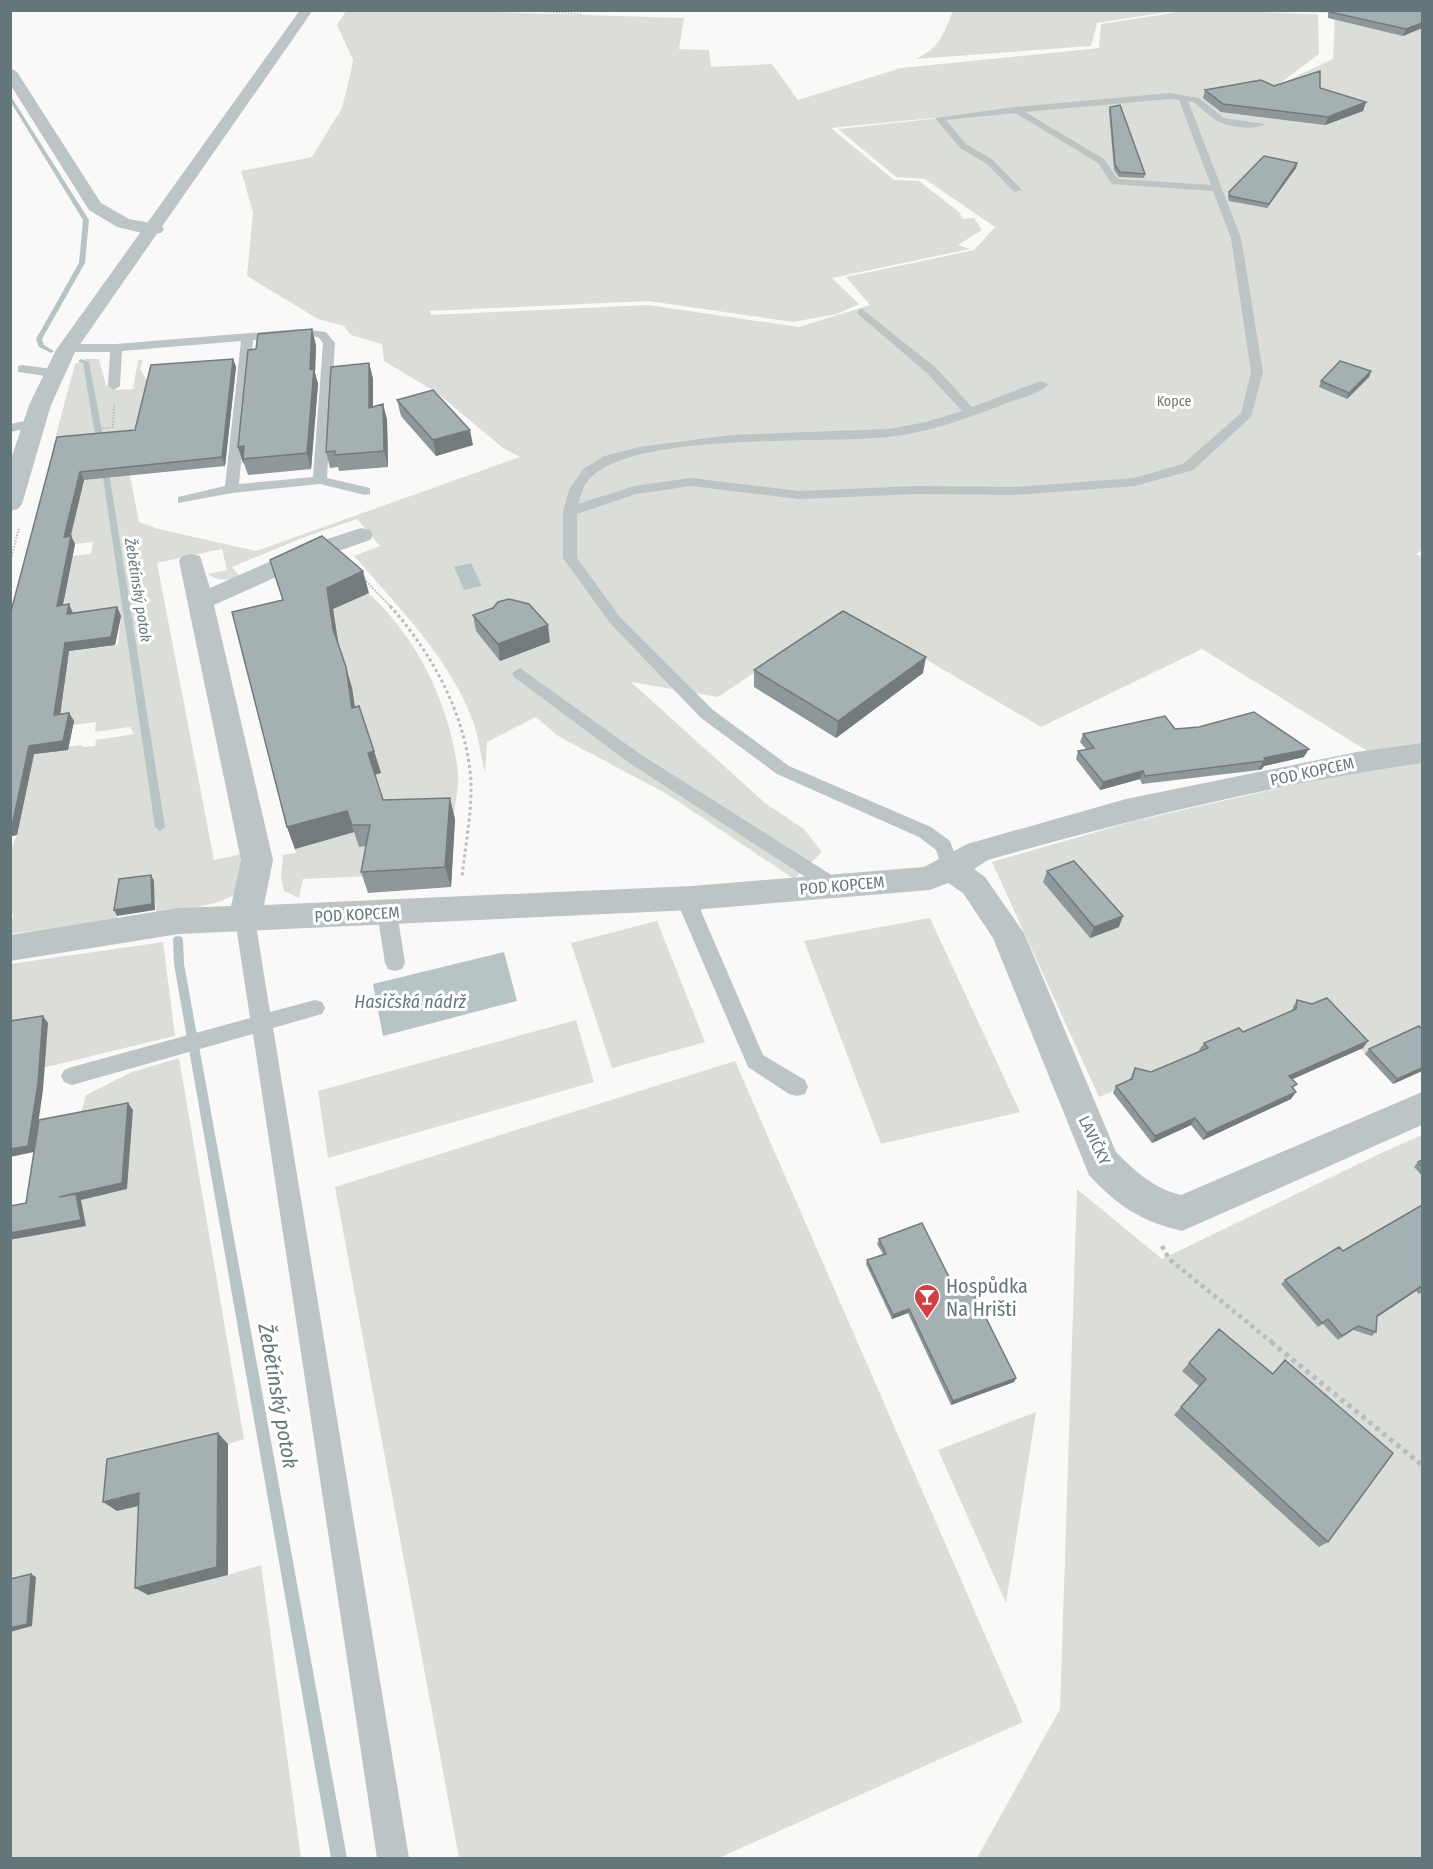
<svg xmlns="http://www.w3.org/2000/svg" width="1433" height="1869" font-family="'Fira Sans Condensed',sans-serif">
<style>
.green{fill:#dbded8;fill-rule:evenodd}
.water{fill:#b7c4c5}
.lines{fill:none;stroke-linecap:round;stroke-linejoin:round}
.stream{fill:#b7c4c5;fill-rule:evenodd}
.path-far4{stroke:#b8bdbe;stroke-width:1.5;stroke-dasharray:1.5 1.5;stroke-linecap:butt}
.path-far3{stroke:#b8bdbe;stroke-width:2;stroke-dasharray:1.5 1.5;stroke-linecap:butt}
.path-far2{stroke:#b8bdbe;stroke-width:3;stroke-dasharray:3 3;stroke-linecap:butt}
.path-far1{stroke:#b8bdbe;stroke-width:4.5;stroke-dasharray:4 4;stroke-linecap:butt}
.path{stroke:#b8bdbe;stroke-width:5;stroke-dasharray:4.5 4.5;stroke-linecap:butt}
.service{fill:#bdc4c5;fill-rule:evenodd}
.minor{fill:#bdc4c5;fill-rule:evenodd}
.tertiary{fill:#bdc4c5;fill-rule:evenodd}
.wall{fill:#8e9799}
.shaded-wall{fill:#747b7d}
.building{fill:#a5b0b2;stroke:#747b7d;stroke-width:1.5}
.labels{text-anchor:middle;stroke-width:6;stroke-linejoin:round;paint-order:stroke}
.far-park-label{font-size:14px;fill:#6e7866;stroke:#fff}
.far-water-label{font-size:15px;font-style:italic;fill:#637879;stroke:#fff}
.street-label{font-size:16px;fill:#637679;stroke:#fff}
.water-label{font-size:18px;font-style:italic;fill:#637879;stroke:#fff}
.near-poi-label{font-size:20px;fill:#637679;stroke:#fff;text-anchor:start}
.near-water-label{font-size:21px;font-style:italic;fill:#637879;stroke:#fff}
</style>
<rect width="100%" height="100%" fill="#faf9f8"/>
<path class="green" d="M1190,10L1318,14L1319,54L1278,85L1333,59L1335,13L1271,11H1422V550L1416,554L1422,557V744L1369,752L1202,649L1041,727L845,612L718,697L631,682L765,803L804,829L822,852L794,879L667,794L558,736L536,717L487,742L485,773C481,757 479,739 474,724C451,659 398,607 354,556L380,546L357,519L302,538L232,567L240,576C229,580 218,582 208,574L227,570L222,549L157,563L214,860L241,854C240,865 243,881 237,891C227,906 174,910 156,914L154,881L122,885L117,919L11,934L13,914H10V852L17,835L31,751L82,745V747L95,746L96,740L134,734L130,727L95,732L96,722L73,725L53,724L58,653L118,645L121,616L72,622L73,613L31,561L91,554L93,542L67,545L84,443L53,446L75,364L86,359H99L106,385L115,390L133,389L138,360H143L140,369L151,387L130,476L139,522L158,529L256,551L520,457L503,448L437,393L384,361L382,344L351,335L344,326L318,319L247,276L253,212L241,171L312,157L342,108L351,71L353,60L337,25L346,11H459L684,18L679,49L709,50L711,67L772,64L798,100L901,68L1099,48L1101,24ZM1006,111L838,129L896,177L925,179L995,227L974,250L846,277L870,305L799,327L648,305L431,315L430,311L648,301L793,322L837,314L859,304L832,278L970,249L958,245L982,230L974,218L963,219L959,212L919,181L894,180L831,128Z
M953,11H1174L1097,23L1091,46L915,59C940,48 943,35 953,11Z
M368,593C417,636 452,709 458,774C459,788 455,805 453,819L389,822L320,615Z
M1422,759V1039L1366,1056L1361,1049L1292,1017L1099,1097L992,862L1134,821L1377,766Z
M354,831L376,846L371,876L303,879L299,898L284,891L281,877L283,855L296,853L295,849Z
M930,918L1020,1112L881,1144L804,941Z
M657,921L705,1042L612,1068L571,943Z
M163,942L175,1036L42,1068L11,1029L10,964Z
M576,1020L594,1082L328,1158L318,1091Z
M179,1058L244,1439L228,1444L151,1503L228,1575L261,1565L301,1858H11V1241L30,1236L40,1159L79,1120L86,1095L132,1072Z
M735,1061L1023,1722L719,1858H459L335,1187Z
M1422,1135V1162L1414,1167L1422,1176V1858H977L1060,1709L1077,1189L1162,1259L1379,1154Z
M1036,1412L1006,1603L938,1450Z"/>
<path class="water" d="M471,563L482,586L464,590L454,567Z
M504,952L517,1001L383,1036L373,984Z"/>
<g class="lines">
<path class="stream" d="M10,95L89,220L85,263L42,339L44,345L54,351L51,353L39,347L36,339L79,263L83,220L10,101Z
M81,359L89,362L105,447L101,449L97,447L83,363L78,361Z
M101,464L108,466L165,827L160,831L155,827Z
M178,936L182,937L183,940L184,964L347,1858H331L174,964L173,940L174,937Z"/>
<path class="path-far4" d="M520,10L581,14"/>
<path class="path-far3" d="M96,419L98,429L113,427L114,404
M10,562L19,528
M362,577L392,608"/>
<path class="path-far2" d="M390,606C433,654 467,717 471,782C472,814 465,846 462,878"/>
<path class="path-far1" d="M1162,1246L1169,1259L1273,1343"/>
<path class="path" d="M1271,1342L1422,1465"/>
<path class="service" d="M1170,93L1199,98L1224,118L1265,124C1255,131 1228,127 1217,121C1209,116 1201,108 1193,102L1188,101L1241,238L1263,372L1251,417L1193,470L1135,486L1015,495L917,494L799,499L691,486L636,494L577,514V558L620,617L713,710L789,766L931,827L950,841L960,869L958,874H944L936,850L919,837L777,774L701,718L610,623L563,558V512L569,490L583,469L605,456L639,447L731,435L889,429L926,422L962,411L928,374L858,314V310L862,309L936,368L972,407L1038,382L1042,381L1048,385C1038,395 1016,399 1002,405C966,419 927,433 888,437C819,444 641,432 592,476C584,483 581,494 578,504L634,486L691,478L799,491L917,486L1015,487L1134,478L1183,464L1241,413L1251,372L1231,238L1213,191L1112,184L1098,163L1015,113L946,120L966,144L993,160L1022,190L1014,192L987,164L960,148L935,118L1015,107ZM1170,99L1179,100L1211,185L1118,179L1104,159L1025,112Z
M300,329L326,332L335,343L327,478L370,488V494L365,495L320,484L232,493L178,503V497L225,486L241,341L122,351L120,386L114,390L108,386L110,352H67L61,348L67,344H116ZM300,335L318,337L323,343L313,477L239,484L253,340Z
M22,365L53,369L59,373L53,377L18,372V366Z
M34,419L40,423L39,426L10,432V424Z
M520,668L640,754L841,881L843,886L841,891H827L628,762L514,677L512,673Z
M692,891L699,893L702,898L701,911L763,1055L805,1080L808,1087L805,1094L797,1096L789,1094L748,1067L681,911L685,893Z
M387,905L394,907L397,912L405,963L402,969L395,971L388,969L385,963L377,912L380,907Z
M245,912L252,914L255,919L270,1012L315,1000L322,1002L325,1008L322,1014L273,1028L409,1858H377L253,1034L72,1085L64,1082L61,1076L64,1070L72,1067L250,1018L235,919L238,914Z"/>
<path class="minor" d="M10,68L17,72L101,203L129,219L161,225L164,229L161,233L147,234L117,227L89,210L10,84Z
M361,528L370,530L373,535L370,540L321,557L214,605L273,860L264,905L692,886L924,867L967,844L1126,799L1357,752L1422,743V763C1275,784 1131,819 988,860L974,869L985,877L1024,933L1116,1152C1136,1172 1153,1188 1181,1195L1422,1092V1125L1182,1231C1140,1221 1118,1206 1089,1175L993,938L963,893L948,883L930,890L692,910L179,934L10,961V935L179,908L231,906L241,860L179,561L182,556L191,554L200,556L210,588L303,547Z"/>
<path class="tertiary" d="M300,10H313L76,350L51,405L22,504L18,509L10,511V462L29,405L56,350Z"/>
</g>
<path class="wall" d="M1054,10H1108V11Z
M1328,10H1422V28L1403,36L1328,18Z
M1274,86L1320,88L1366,102L1363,111L1325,125L1221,112L1203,98L1205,90Z
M1110,107L1145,174L1144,178L1119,177L1114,170L1109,111Z
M1297,163L1296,168L1267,208L1229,201L1228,197L1229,192Z
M316,345L315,373L318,384L311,469L248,475L238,447Z
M233,359L236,367L225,466L84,480L71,536L75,544L63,605L73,613L117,607L121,616L115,645L69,651L60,714L69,713L74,721L68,750L34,754L17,835L12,836L57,437L135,430Z
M369,363L373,379V407L383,404L387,420L388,467L339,471L338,467L330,468L326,452Z
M1371,371L1369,377L1347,399L1319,387L1321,381Z
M397,400L473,445L436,456L401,416Z
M369,593L333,609L339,646L352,688L355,707L374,751L381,773L374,774L383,800L455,819L451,887L368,893L361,872L366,846L359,847L354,832L295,849L287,827L232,612Z
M493,608L550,642L500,661L476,631L473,615Z
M754,670L923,673L836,738L754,687Z
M1175,729L1304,757L1264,766L1262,769L1259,770L1142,784L1140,779L1100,790L1076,759L1078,751L1086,749L1080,742L1083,734Z
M1047,871L1119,927L1090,938L1043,882Z
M1297,1000L1363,1048L1292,1079L1294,1089L1291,1099L1203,1140L1191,1125L1152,1143L1113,1093L1116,1086L1130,1079L1135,1068L1151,1072L1200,1051L1199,1050L1204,1043L1243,1032L1292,1011L1293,1007Z
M1369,1049L1422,1071L1393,1084L1365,1054Z
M1422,1160V1176L1414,1167L1418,1162Z
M1422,1205V1292L1419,1294L1416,1291L1377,1317L1376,1332L1372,1336L1353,1330L1338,1340L1323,1324L1318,1327L1281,1284L1285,1280L1343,1251Z
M879,1239L957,1293L1016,1378L1014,1382L951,1405L908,1313L892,1319L866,1264L867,1260L883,1254L877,1244Z
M1219,1329L1272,1374L1285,1360L1328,1542L1319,1547L1174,1415L1199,1386L1182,1371Z"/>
<path class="shaded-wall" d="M1422,23V28L1403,36L1406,29Z
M1366,102L1363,111L1325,125L1328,117Z
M1297,163L1296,168L1267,208L1269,204Z
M312,329L316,345L315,373L318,384L311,469L307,453Z
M233,359L236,367L225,466L222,457Z
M369,363L373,379V423L369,408Z
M1371,371L1369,377L1347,399L1349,393Z
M383,404L387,420L388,467L384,451Z
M470,430L473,445L436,456L433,440Z
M244,446L243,459L244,463H243L238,447Z
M80,472L84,480L68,545L64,537Z
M71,536L75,544L61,614L57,606Z
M363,571L369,593L333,609L339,650L333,629L327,588Z
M69,604L73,613L72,623L67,614Z
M117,607L121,616L115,645L69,651L59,723L54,715L65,643Z
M548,625L550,642L500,661L498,644Z
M926,657L923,673L836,738L838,721Z
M346,667L352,688L358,729L352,708Z
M69,713L74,721L68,750L34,754L17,835L12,836L10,845V827L29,746Z
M1309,749L1304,757L1264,766L1262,769L1259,770L1264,758Z
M374,751L381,773L374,775L368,753Z
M1143,771L1140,779L1100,790L1103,782Z
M450,798L455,819L451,887L445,867Z
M347,811L354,832L295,849L287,827Z
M151,875L154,881L155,910L117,916L114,910Z
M1123,916L1119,927L1090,938L1094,927Z
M43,1016L48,1023L43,1090L34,1152L10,1157V1149Z
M1368,1041L1363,1048L1284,1083L1289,1076Z
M1422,1068V1071L1393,1084L1397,1079Z
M1296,1092L1291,1099L1203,1140L1207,1133Z
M128,1103L133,1110L127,1189L81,1200L86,1226L10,1240V1233L64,1203Z
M1195,1118L1191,1125L1152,1143L1155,1136Z
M1420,1287L1416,1291L1373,1320L1377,1316Z
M909,1309L908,1313L892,1319L893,1315Z
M1016,1378L1014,1382L951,1405L953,1401Z
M218,1433L228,1444V1575L148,1595L135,1588Z
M139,1493L151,1503L117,1511L103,1502Z
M31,1574L36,1577L32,1626L10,1632V1628Z"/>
<path class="building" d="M1330,10H1422V23L1406,29L1330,12Z
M1320,71V88L1366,102L1328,117L1223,104L1205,90L1261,80L1274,86Z
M1120,105L1145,174L1120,172L1115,165L1110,107Z
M1264,156L1297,163L1269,204L1230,196L1229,192Z
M312,329L310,369L314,368L307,453L243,459L244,446L238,447L248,350L256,349L258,334Z
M233,359L222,457L80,472L64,537L71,536L57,606L69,604L67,614L117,607L111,637L65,643L54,715L69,713L63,741L29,746L12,826L10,827V615L57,437L135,430L151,365Z
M1340,361L1371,371L1349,393L1321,381Z
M369,363V408L383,404L384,451L335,455V451L326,452L331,367Z
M433,390L470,430L433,440L397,400Z
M322,536L363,571L327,588L333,629L346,667L352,708L359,706L374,751L368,753L383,800L450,798L445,867L361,872L370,825H352L347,811L287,827L232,612L283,600L270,560Z
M509,599L529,604L548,625L498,644L473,615L493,608L498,602Z
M843,611L926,657L838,721L754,670Z
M1254,712L1309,749L1264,758L1266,761H1263L1145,776L1143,771L1103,782L1078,751L1094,748L1083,734L1165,716L1175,729L1199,727Z
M1074,861L1123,916L1094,927L1047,871Z
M151,875L152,904L114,910L119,879Z
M1327,998L1368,1041L1289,1076L1297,1084L1292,1087L1296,1092L1207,1133L1195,1118L1155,1136L1116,1086L1132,1079L1135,1068L1151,1072L1208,1048L1204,1043L1239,1028L1243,1032L1296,1009L1297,1000L1312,1004Z
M43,1016L38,1083L28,1146L10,1149V1021Z
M1419,1026L1422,1029V1068L1397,1079L1369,1049Z
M128,1103L122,1183L59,1197L76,1194L81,1220L10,1233V1206L26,1203L39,1120Z
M1422,1160V1166L1418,1162Z
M1422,1205V1289L1420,1287L1377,1316L1376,1332L1358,1326L1342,1336L1328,1319L1322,1323L1285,1280L1339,1247L1343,1251Z
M922,1223L957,1293L971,1288L1016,1378L953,1401L909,1309L893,1315L867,1260L886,1254L879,1239Z
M1219,1329L1273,1374L1285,1360L1393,1453L1328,1542L1181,1407L1206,1379L1189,1363Z
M218,1433L217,1567L135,1588L139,1493L103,1502L107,1459Z
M31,1574L27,1624L10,1628V1579Z"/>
<defs>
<symbol id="bar-pin" viewBox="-11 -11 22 30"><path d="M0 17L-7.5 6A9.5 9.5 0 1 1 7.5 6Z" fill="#d04145" stroke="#fff"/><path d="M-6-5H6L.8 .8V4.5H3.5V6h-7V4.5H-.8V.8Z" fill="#fff"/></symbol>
</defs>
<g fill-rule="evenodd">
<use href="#bar-pin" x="912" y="1282" width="30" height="40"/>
</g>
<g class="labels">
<g class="far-park-label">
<text x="1174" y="406">Kopce</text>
</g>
<g class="far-water-label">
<text transform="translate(138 590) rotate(81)" y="5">Žebětínský potok</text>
</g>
<g class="street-label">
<text transform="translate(1312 771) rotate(-12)" y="6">POD KOPCEM</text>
<text transform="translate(842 885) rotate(-5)" y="6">POD KOPCEM</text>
<text transform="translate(357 914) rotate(-3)" y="6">POD KOPCEM</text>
<text transform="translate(1095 1140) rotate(64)" y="6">LAVIČKY</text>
</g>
<g class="water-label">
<text x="410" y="1008">Hasičská nádrž</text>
</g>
<g class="near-poi-label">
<text x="946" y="1293">Hospůdka<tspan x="946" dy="23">Na Hrišti</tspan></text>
</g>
<g class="near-water-label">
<text transform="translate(278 1396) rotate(80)" y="7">Žebětínský potok</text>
</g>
</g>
<rect width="1433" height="1869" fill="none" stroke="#637679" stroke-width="24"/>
</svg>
